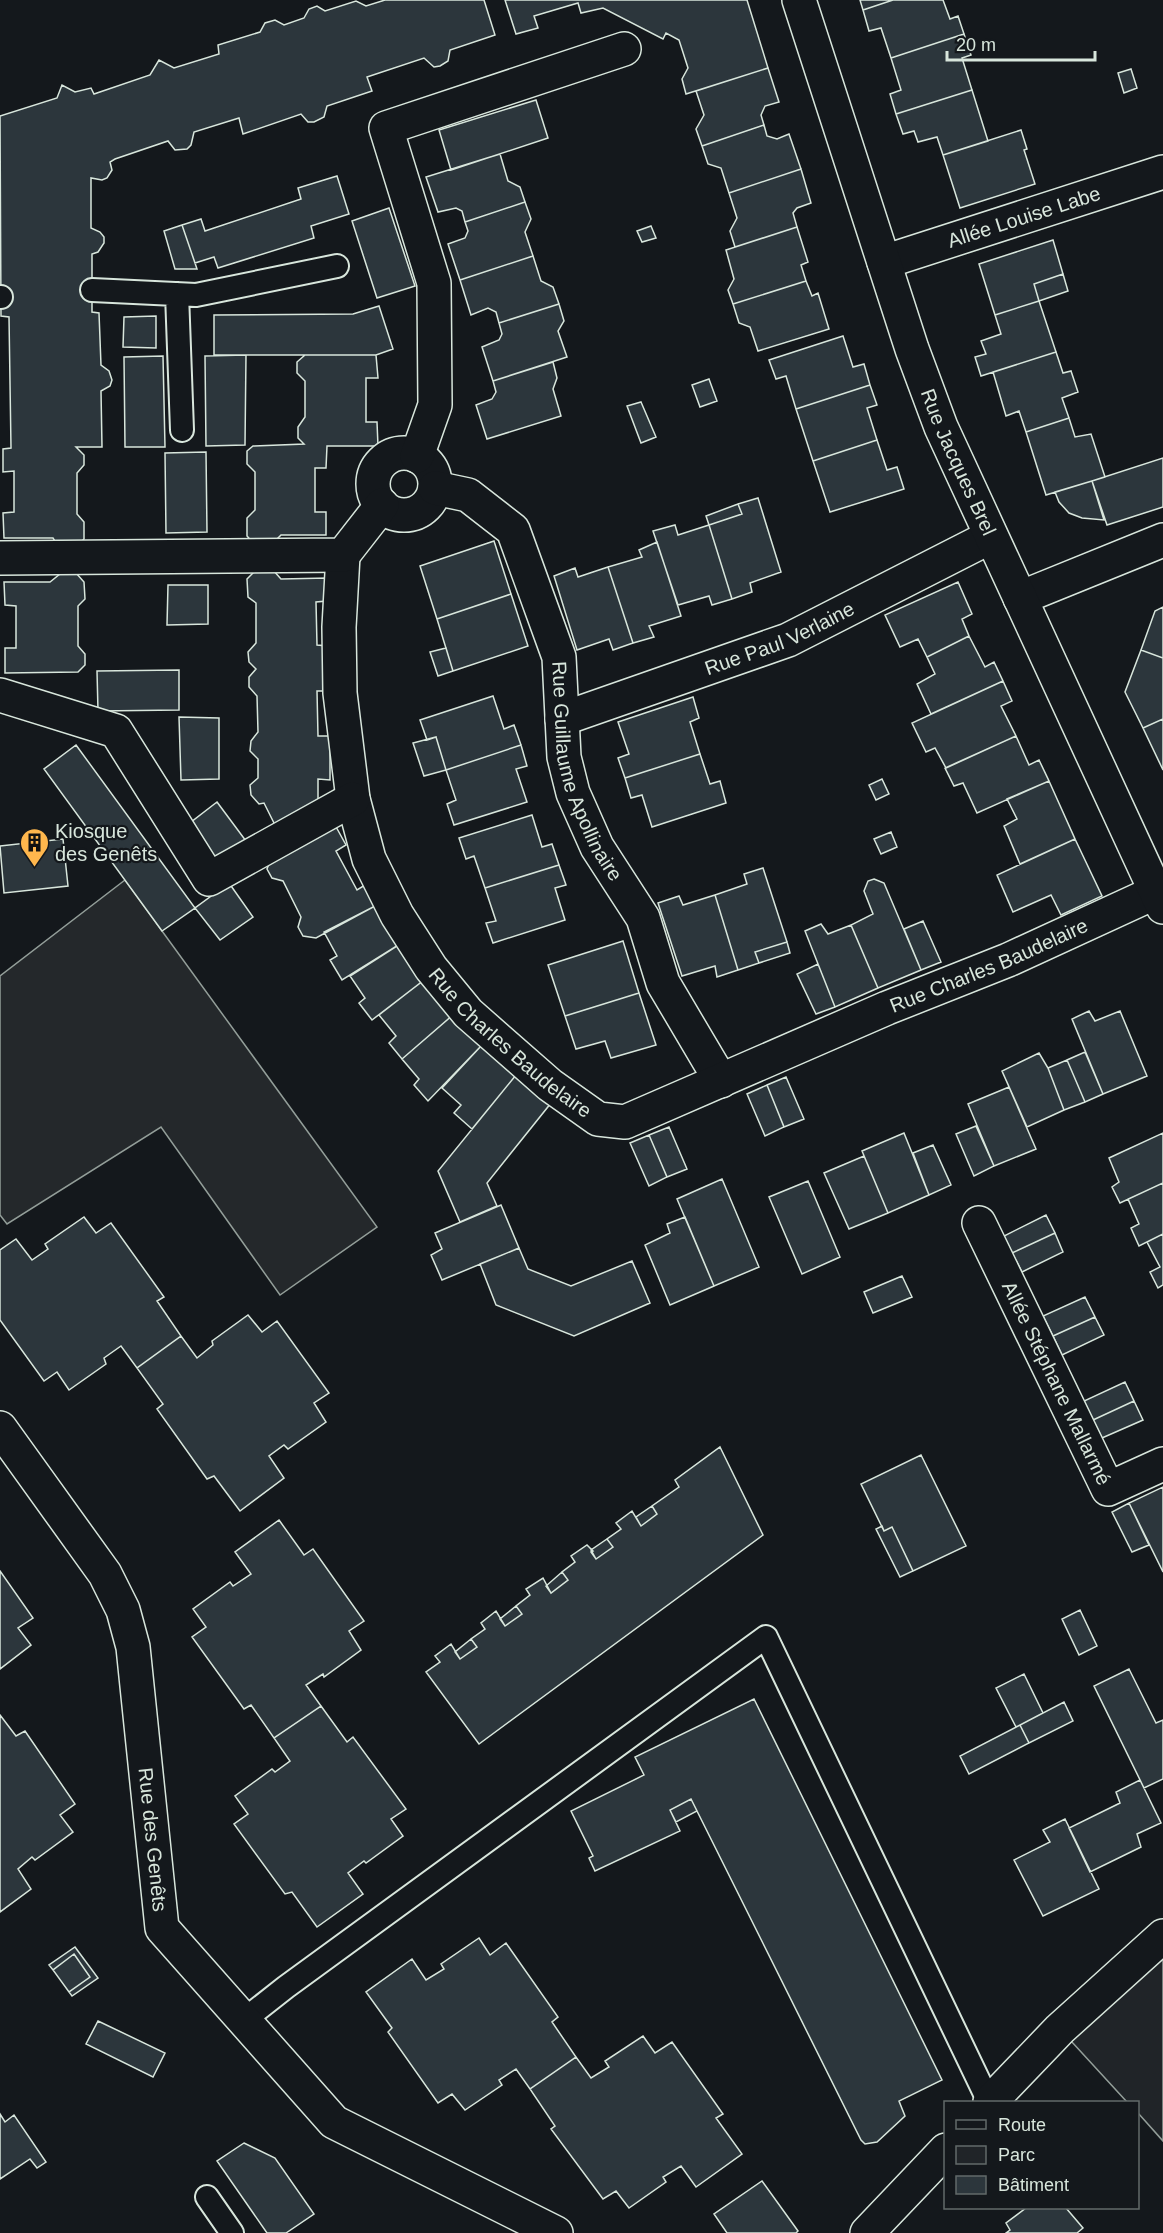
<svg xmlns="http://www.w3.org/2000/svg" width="1163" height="2233" font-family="Arial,sans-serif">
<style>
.green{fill:#202428;stroke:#939e99;stroke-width:1.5}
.parking{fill:#24282b;stroke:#939e99;stroke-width:1.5}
.building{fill:#2c363c;stroke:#d8e6dc;stroke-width:1.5}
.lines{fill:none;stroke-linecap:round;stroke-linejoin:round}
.lane-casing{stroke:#d8e6dc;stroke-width:26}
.street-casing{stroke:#d8e6dc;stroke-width:36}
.secondary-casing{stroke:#d8e6dc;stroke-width:36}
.lane{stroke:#14181c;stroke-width:22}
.street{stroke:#14181c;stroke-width:33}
.secondary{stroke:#14181c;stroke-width:33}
.labels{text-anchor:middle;stroke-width:4.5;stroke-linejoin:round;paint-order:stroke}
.street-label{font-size:20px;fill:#d8e6dc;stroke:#14181c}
.poi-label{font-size:20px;fill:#d8e6dc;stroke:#14181c;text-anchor:start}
</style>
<rect width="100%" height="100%" fill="#14181c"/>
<path class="green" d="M1163,1936V2141L1138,2113V2102H1127L1060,2029Z"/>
<path class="parking" d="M125,880L377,1227L280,1295L161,1127L7,1224L0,1215V976Z"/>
<path class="building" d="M385,0H484L495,35L450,50L448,61L440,66L434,67L424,58L367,77L372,91L327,106L324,117L314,122H308L301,114L243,134L239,118L194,132L191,145L187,149L175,150L168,141L115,159L110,162L112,170L107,178L102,180L91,178V228L100,232L104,237V243L98,252L92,254V312L99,313L101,365L109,371L112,380L110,386L101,391L102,447H76L84,455V465L77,473V514L84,522V539L77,546H58L53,538H4L3,513L14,512V471L3,472V449L11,448L9,317L1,316L0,116L57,98L62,85L75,92L91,88L94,94L150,75L159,60L174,68L219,54L218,45L260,32L265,23L275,20L284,25L304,18L309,9L317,6L325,11L356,1L366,6Z
M505,0H747L768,68L686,94L682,79L688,68L679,40L666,33L663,39L603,8L581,13L578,3L534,16L538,28L516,34Z
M860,0H893L863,10Z
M893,0H943L950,19L958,16L964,34L891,58L881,28L869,31L863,10Z
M964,34L971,55L962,58L972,90L896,114L890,94L901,90L891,58Z
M768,68L779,102L765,106L761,115L764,125L702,146L696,129L704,115L696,91Z
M1131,69L1137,88L1124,93L1118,73Z
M972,90L988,141L943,155L937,137L918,142L914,131L903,134L896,114Z
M536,100L548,138L451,170L439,130Z
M764,125L767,136L777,139L789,134L801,169L729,193L721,168L708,164L702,146Z
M1021,130L1027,149L1024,150L1035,184L960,208L943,155Z
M500,154L508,181L520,187L525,202L465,222L462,211L456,208L438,212L426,177Z
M801,169L811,203L797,208L793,213L797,227L735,247L730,231L737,218L729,193Z
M337,176L349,214L311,226L314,238L218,268L214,257L195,263L182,225L201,219L205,231L301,199L298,188Z
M525,202L531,219L525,232L533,256L460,280L448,244L465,238L468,231L465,222Z
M389,208L415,286L377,298L352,221Z
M182,225L195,263L197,269H175L164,231Z
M651,226L656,238L642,242L637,231Z
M797,227L808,262L801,265L806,281L733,304L728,290L734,279L726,250Z
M1053,240L1063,274L1034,284L1039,301L995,315L979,264Z
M533,256L541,281L553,287L559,304L499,323L496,312L488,308L471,315L460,280Z
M1063,274L1068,291L1039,301L1034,284Z
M806,281L812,296L818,293L829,329L758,351L750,327L739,323L733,304Z
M1039,301L1056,352L981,376L975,357L986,354L981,341L1001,334L995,315Z
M559,304L564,321L558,331L567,357L493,381L482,347L499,340L502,334L499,323Z
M379,306L393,349L376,355H214V315L353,314Z
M156,316V348L123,347L124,317Z
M843,336L853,367L864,364L870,385L796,409L786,376L776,379L769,360Z
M1056,352L1063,373L1071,371L1078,392L1062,398L1069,418L1026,432L1019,411L1006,416L993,372Z
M246,355L245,445L206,446L205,356Z
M305,355H376L378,378H366V422H377L378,446H327L326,468H315V512H326V535H281L272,544H254L247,536V518L255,510V472L247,464V451L253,446L304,444L298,438V427L305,417V381L297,373V362Z
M163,356L165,447H125L124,357Z
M553,362L557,378L553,389L561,416L487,439L476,405L492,399L496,392L493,381Z
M709,379L717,401L700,407L692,385Z
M870,385L877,405L867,408L877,440L813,461L796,409Z
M641,402L656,437L641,443L627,406Z
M1069,418L1075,437L1091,434L1105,477L1046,495L1026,432Z
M877,440L887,470L897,467L904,489L830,512L813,461Z
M206,452L207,532L166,533L165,453Z
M1163,458V507L1107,525L1092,481Z
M1092,481L1104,520L1082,518L1069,513L1059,502L1055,492Z
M758,498L781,572L750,583L752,592L732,599L709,525L742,514L738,504Z
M738,504L742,514L709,525L706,516Z
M675,525L678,535L709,525L732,599L712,605L709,596L678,605L653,531Z
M494,541L511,594L437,619L420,566Z
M657,542L681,616L649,626L654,637L633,643L608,567L642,557L639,550Z
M608,567L633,643L613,650L609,639L577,650L554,576L575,568L578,577Z
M273,570L281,579L328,578L327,601L316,602L317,645L328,646L329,691H317L318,736H330V780L318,779V802L275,825L264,803L259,804L251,795L250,785L258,778V759L250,751L251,741L258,732L257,696L249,687V677L256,669L249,662L248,652L256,643V603L248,597L247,579L255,571Z
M76,573L84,582L85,599L78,606V646L85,654V665L78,672L5,673V648H16V606L5,605L4,582H50L60,574Z
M958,582L972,614L962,619L969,636L927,657L918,639L900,647L885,615Z
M168,585H208V624L167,625Z
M511,594L528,646L453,671L437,619Z
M1163,607V658L1141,650L1155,611Z
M969,636L985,667L994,662L1003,681L931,714L917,684L935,674L927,657Z
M446,648L453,671L438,676L430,652Z
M1141,650L1163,658V719L1143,728L1125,692Z
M179,670V710L98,711L97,671Z
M1003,681L1012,701L1001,706L1016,736L946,768L935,748L926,752L912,723Z
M493,696L504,729L514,725L521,745L446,770L436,737L427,740L420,720Z
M693,697L699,718L690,722L700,754L625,778L618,758L629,754L618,722Z
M179,717L219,718V779L181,780Z
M1163,719V770L1143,728Z
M1016,736L1029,765L1039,760L1049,781L977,813L963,783L954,786L945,768Z
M436,737L446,770L424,776L413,743Z
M76,745L195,908L162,931L44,769Z
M521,745L527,766L516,769L527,802L454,825L447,804L456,800L446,770Z
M700,754L710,784L720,781L726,803L652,827L642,795L631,798L625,778Z
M882,779L889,794L876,800L869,785Z
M1049,781L1075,839L1020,864L1004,826L1017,819L1007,799Z
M217,802L246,841L210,860L186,826Z
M532,815L542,847L552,844L559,865L485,888L474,856L466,859L459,838Z
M335,825L346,845L336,851L357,890L365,885L377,905L316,938L303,936L298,927L301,917L283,881L272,878L267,869L271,858Z
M891,832L897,847L881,854L874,839Z
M63,839L68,886L4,893L0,846Z
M1075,839L1102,896L1061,915L1051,895L1013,912L997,875Z
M559,865L566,885L555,888L565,920L493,943L486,923L496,921L485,888Z
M763,868L787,942L755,952L759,963L738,970L715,895L747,884L744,874Z
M874,879L884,883L921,970L878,988L851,925L873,914L864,891L868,881Z
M229,883L253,917L220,940L195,908Z
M715,895L738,970L717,977L715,966L682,976L658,903L679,896L683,905Z
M377,905L400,944L342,980L330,960L337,956L324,932Z
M923,921L941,962L921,970L904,929Z
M821,924L828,934L851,925L878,988L835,1007L805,931Z
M623,941L639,993L565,1016L548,965Z
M787,942L790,953L759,963L755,952Z
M400,944L424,980L372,1020L359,1003L365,998L350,976Z
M818,964L835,1007L816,1014L797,974Z
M424,980L454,1014L402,1059L389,1043L396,1036L379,1015Z
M639,993L656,1045L611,1058L605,1041L576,1049L565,1016Z
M1089,1011L1095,1021L1120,1011L1147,1076L1103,1094L1072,1019Z
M454,1014L482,1045L428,1101L414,1085L419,1079L402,1059Z
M482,1045L516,1075L472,1129L454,1113L461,1105L442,1088Z
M1085,1052L1103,1094L1085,1102L1067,1060Z
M1039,1053L1048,1068L1064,1110L1027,1127L1002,1071Z
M1067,1060L1085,1102L1064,1110L1048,1068Z
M516,1075L551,1103L487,1183L497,1206L460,1222L438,1171Z
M786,1077L804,1119L784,1127L767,1085Z
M767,1085L784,1127L765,1136L747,1094Z
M1009,1087L1036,1149L994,1166L968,1104Z
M976,1126L994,1166L974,1176L956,1134Z
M669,1127L687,1169L667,1177L649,1135Z
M904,1133L929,1195L888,1213L862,1151Z
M1163,1133V1183L1120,1203L1112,1187L1119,1182L1109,1158Z
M649,1135L667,1177L649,1186L630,1143Z
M933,1145L951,1185L929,1195L913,1153Z
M864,1156L888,1213L849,1229L824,1173Z
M722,1179L759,1267L714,1286L677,1199Z
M808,1181L840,1257L802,1274L769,1197Z
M1163,1183V1234L1139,1246L1131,1228L1139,1224L1128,1199Z
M501,1205L519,1248L442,1280L431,1255L442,1249L435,1233Z
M1046,1215L1055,1233L1012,1253L1004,1236Z
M84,1217L96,1233L111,1223L164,1297L157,1301L181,1336L137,1368L121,1346L104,1358L106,1364L69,1390L57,1372L44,1381L0,1320V1250L16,1239L32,1260L48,1249L45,1244Z
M685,1217L714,1286L670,1305L645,1245L670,1233L667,1224Z
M1055,1233L1063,1252L1022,1272L1012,1253Z
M1163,1234V1285L1158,1288L1150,1272L1160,1267L1147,1242Z
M519,1248L528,1269L571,1286L632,1261L650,1303L574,1336L496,1305L480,1264Z
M902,1276L912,1297L873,1313L864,1292Z
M1085,1297L1095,1317L1053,1336L1043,1316Z
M248,1315L262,1332L277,1321L329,1393L314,1403L326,1422L288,1449L284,1445L269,1456L284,1478L240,1511L214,1476L207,1479L157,1409L163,1404L137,1368L181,1336L197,1358L213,1345L212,1341Z
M1095,1317L1104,1335L1062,1355L1053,1336Z
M1125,1382L1134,1401L1093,1420L1084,1401Z
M1134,1401L1143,1420L1102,1438L1093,1420Z
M720,1447L763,1535L479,1744L426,1672L440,1662L435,1656L451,1644L460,1659L477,1647L471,1639L485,1629L481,1623L496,1611L505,1626L522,1614L516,1606L530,1595L526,1589L543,1578L551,1593L568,1580L562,1572L575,1562L571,1556L587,1545L593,1551L591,1552L596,1559L613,1547L607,1539L621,1529L616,1523L632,1511L641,1526L657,1514L652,1506L679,1487L675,1480Z
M921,1455L966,1546L913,1571L892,1527L884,1531L861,1484Z
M1163,1487V1572L1129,1503Z
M1129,1503L1149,1545L1132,1552L1112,1512Z
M652,1506L657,1514L641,1526L636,1517Z
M279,1520L304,1555L313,1549L364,1621L349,1631L361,1650L324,1677L323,1674L306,1685L321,1706L274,1738L251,1705L244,1709L192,1637L206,1627L193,1609L230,1582L233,1586L251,1574L235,1552Z
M882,1526L884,1531L892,1527L913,1571L900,1577L876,1529Z
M607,1539L613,1547L596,1559L591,1550Z
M0,1571L33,1618L18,1628L31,1645L0,1669Z
M562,1572L568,1580L551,1593L546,1586Z
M516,1606L522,1614L505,1626L500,1619Z
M1080,1610L1097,1646L1079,1655L1062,1619Z
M471,1639L477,1647L460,1659L455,1652Z
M1129,1669L1156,1723L1163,1720V1779L1144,1788L1094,1686Z
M1024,1674L1043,1713L1016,1727L996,1688Z
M754,1699L942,2080L899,2101L905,2116L877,2142L865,2144L861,2140L691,1799L670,1810L680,1831L595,1871L589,1858L593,1856L571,1811L644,1775L635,1757Z
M1064,1702L1073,1721L1029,1743L1020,1725Z
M321,1706L347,1742L353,1737L406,1809L391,1819L403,1836L366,1863L364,1861L348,1873L363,1894L317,1927L292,1892L285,1894L234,1824L248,1814L235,1796L272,1769L275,1772L290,1761L274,1738Z
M0,1715L16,1736L25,1731L75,1804L60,1815L73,1832L35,1860L32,1857L18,1869L31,1889L0,1912Z
M1020,1725L1029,1743L969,1774L960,1756Z
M1140,1780L1161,1823L1137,1834L1141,1847L1090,1872L1069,1828L1120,1803L1116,1792Z
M691,1799L697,1811L676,1822L670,1810Z
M1065,1819L1099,1889L1043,1916L1014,1860L1050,1842L1043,1830Z
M479,1938L490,1955L506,1943L558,2017L552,2022L576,2057L530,2089L516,2069L499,2080L502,2085L465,2110L452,2094L438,2103L388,2032L392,2028L366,1992L412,1959L426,1980L444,1969L441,1964Z
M75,1947L98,1978L72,1996L69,1992L90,1977L74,1954L53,1970L49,1965Z
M74,1954L90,1977L69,1992L53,1970Z
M98,2021L165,2053L153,2077L86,2044Z
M643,2036L655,2053L672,2042L723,2114L716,2118L742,2154L696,2187L681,2166L663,2177L666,2182L629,2208L616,2191L603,2199L551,2129L555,2126L530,2089L576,2057L591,2078L609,2067L605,2061Z
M0,2114L5,2122L14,2115L46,2162L37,2168L30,2159L0,2179Z
M244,2143L275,2158L314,2214L286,2233H267L217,2161Z
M762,2181L798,2231L796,2233H727L714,2214Z
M1026,2208H1066L1083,2228L1077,2233H1006L1010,2230L1006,2223Z"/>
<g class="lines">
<defs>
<path id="lane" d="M92,290L196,295L337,266
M177,294L182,430
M0,297H1
M244,2020L286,1987L766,1637L989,2102
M207,2197L232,2233"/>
<g id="street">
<path id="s1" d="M884,262L1163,172"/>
<circle cx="404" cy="484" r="31"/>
<path d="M417,456L435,405L434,283L386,128L624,49"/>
<path id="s2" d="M435,488L468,495L513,530L559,657L564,757L573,793L597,847L643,918L663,983L721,1081"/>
<path id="s3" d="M343,555L339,627L340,693L353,799L369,859L397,915L431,968L468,1013L550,1085L598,1119L625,1122L887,1008L1008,960L1156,892"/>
<path d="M0,558L343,555L382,505"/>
<path d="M1020,598L1163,540"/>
<path d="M0,695L116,731L209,879L353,799"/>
<path id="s4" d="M562,719L788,640L990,537"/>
<path id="s5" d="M979,1223L1108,1489L1163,1464"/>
<path id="s6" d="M0,1428L105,1574L123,1610L133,1647L162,1928L334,2122L556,2233"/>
</g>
<g id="secondary">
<path id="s7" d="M799,0L912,349L941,427L1163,907"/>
<path d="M990,2102L1060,2029L1163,1936"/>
<path d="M867,2233L946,2150"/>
</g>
</defs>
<use href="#lane" class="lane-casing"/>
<use href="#street" class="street-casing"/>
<use href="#secondary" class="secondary-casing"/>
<use href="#lane" class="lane"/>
<use href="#street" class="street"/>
<use href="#secondary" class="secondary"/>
</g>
<defs>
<symbol id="building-pin" viewBox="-11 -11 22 30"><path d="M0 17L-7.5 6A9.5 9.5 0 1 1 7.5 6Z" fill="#ffb74d" stroke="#14181c"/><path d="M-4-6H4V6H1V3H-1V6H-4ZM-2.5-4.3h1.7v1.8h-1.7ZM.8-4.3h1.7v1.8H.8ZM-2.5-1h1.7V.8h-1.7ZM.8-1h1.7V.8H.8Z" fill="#111"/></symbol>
</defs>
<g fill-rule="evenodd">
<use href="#building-pin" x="18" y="826" width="33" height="45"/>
</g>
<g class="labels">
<g class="street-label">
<text dy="7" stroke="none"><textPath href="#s1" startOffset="147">Allée Louise Labe</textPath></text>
<text dy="7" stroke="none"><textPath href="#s7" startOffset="489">Rue Jacques Brel</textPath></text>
<text dy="7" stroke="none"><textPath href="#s4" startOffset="232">Rue Paul Verlaine</textPath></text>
<text dy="7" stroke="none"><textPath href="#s2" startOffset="345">Rue Guillaume Apollinaire</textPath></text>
<text dy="7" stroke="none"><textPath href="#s3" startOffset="1082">Rue Charles Baudelaire</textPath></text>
<text dy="7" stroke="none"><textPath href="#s3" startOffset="542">Rue Charles Baudelaire</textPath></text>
<text dy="7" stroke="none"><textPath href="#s5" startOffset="178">Allée Stéphane Mallarmé</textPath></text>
<text dy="7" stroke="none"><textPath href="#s6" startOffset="452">Rue des Genêts</textPath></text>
</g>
<g class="poi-label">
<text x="55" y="838">Kiosque<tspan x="55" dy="23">des Genêts</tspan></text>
</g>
</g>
<rect x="944" y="2101" width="195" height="108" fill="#14181c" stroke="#626a69" stroke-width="1.5"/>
<rect x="956" y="2120" width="30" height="9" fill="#14181c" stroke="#626a69" stroke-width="1.5"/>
<text x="998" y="2131" font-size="18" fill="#d8e6dc">Route</text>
<rect x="956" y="2146" width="30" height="18" fill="#202428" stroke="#626a69" stroke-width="1.5"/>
<text x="998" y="2161" font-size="18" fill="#d8e6dc">Parc</text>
<rect x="956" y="2176" width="30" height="18" fill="#2c363c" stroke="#626a69" stroke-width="1.5"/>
<text x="998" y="2191" font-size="18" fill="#d8e6dc">Bâtiment</text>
<path d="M947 51v9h148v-9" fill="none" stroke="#d8e6dc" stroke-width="3"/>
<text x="956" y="51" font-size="18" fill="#d8e6dc" stroke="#14181c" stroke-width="4.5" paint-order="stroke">20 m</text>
</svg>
